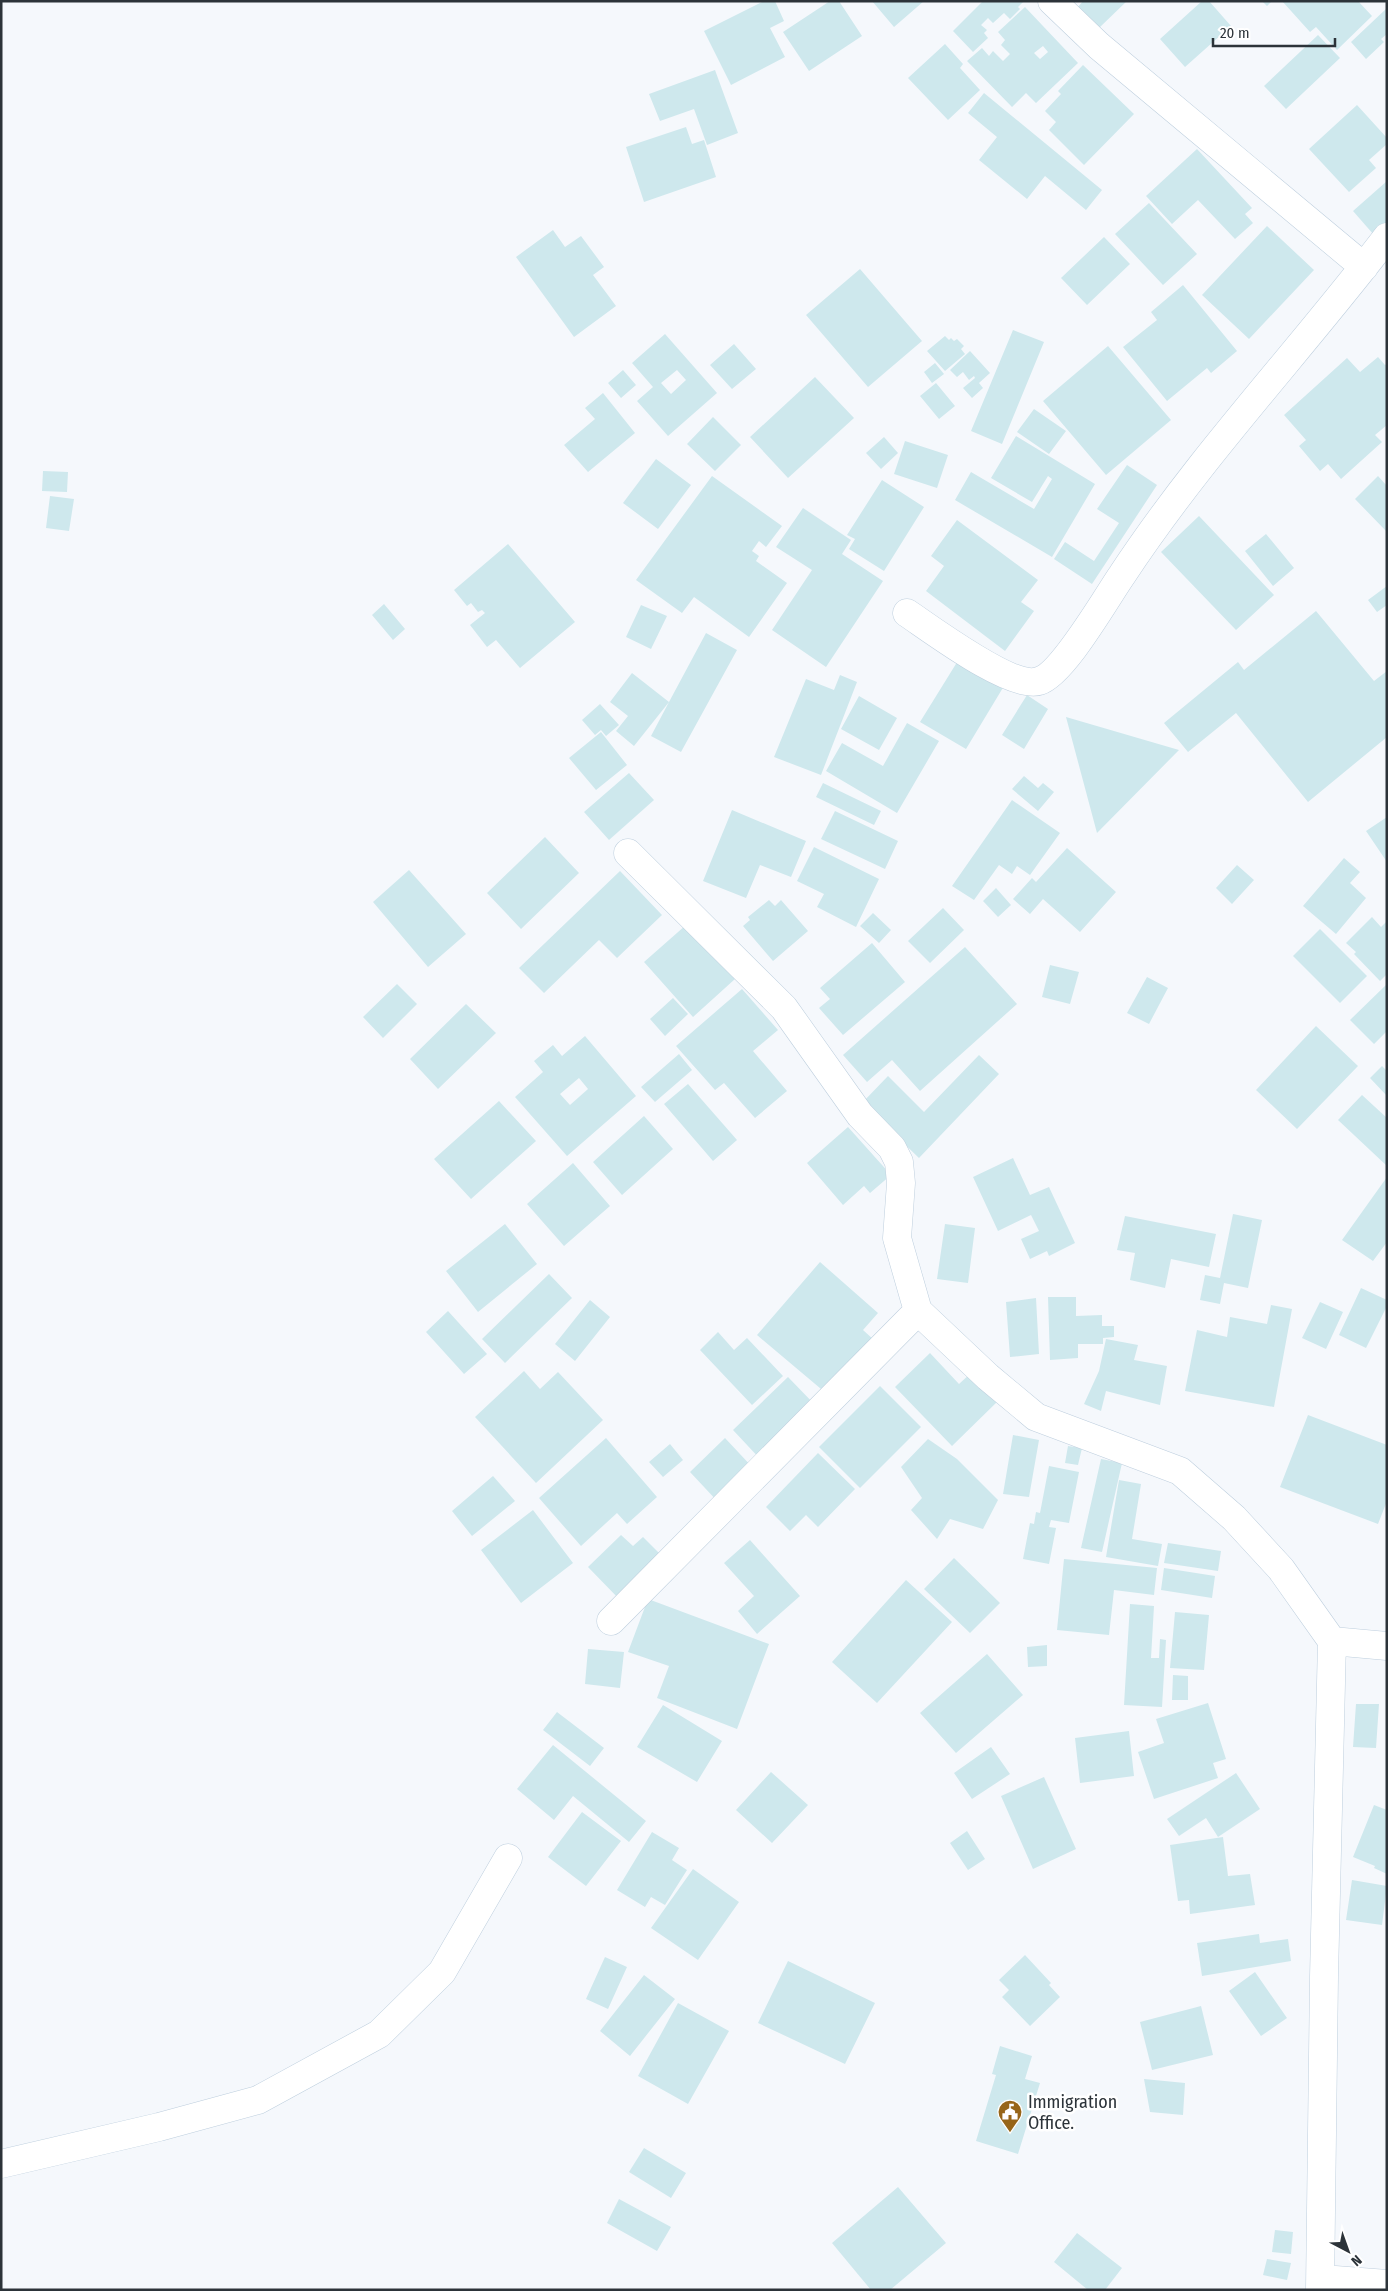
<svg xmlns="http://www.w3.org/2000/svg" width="1388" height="2291" font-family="'Fira Sans Condensed',sans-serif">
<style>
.building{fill:#cee8ed;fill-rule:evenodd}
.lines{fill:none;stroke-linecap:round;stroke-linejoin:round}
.minor-casing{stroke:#becfde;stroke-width:29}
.minor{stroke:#fff;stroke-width:28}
.labels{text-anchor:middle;stroke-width:5;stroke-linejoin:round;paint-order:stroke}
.poi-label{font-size:18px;fill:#2c3339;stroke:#fff;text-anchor:start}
</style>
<rect width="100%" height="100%" fill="#f5f8fc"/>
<path class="building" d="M764,1H775L784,21L770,28L785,57L731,85L704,31Z
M830,1H839L862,36L809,71L783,32Z
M872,1H924L894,27Z
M983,1H1024L1018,7L1020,9L1010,19L1004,13L993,23L988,18L981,25L987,30L984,33L988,38L973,52L953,31Z
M1083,1H1127L1099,28L1078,7Z
M1202,1H1209L1231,26L1185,67L1160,39Z
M1262,1H1272L1267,6Z
M1282,1H1358L1372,16L1337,50L1316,27L1310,32Z
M1025,7L1078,63L1036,103L1026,93L1012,107L967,61L982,48L989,56L993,51L1003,61L1010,54L1001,45L1005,40L998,32ZM1043,46L1048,52L1040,59L1034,53Z
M1387,8V34L1381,39L1384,42L1366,59L1351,42Z
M1318,35L1340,58L1286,109L1264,86Z
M945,44L963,64L960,68L980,90L948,120L908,78Z
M1083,65L1134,114L1084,165L1049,130L1056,122L1045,111L1061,94L1058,91Z
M715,70L738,133L707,145L694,109L660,121L649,94Z
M984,93L1102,190L1086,210L1045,176L1027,199L979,160L997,137L968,113Z
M1357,105L1387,138V144L1369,160L1376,168L1349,192L1309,149Z
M686,127L692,144L704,140L716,177L644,202L626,147Z
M1197,149L1252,208L1245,214L1253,223L1235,239L1198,200L1172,224L1146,196Z
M1387,181V224L1374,235L1353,211Z
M1149,203L1197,254L1163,285L1115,234Z
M1267,226L1314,270L1249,339L1202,295Z
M553,230L565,247L581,236L604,267L593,275L616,306L574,337L516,257Z
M1104,237L1130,264L1087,305L1061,278Z
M860,269L922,341L868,387L806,315Z
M1183,285L1237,351L1211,373L1207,368L1167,401L1123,347L1157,320L1151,312Z
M1013,330L1044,342L1002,444L971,431Z
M665,334L717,393L668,436L637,401L653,387L632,363ZM677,370L686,380L671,394L661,383Z
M945,336L949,340L951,338L954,341L957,339L964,346L961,349L965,354L945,371L927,351Z
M734,344L756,369L732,389L710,365Z
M1108,346L1171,420L1106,475L1043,401Z
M970,351L990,373L979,383L983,388L972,398L963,388L975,378L974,376L969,380L963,372L957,377L950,370Z
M1378,357L1385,365L1387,364V425L1375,435L1382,442L1341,479L1328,464L1320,471L1299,446L1306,440L1284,415L1347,358L1360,372Z
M935,363L944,374L932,383L924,372Z
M623,370L636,385L621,398L608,383Z
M815,377L854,418L788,478L750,437Z
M936,383L955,406L939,419L920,396Z
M603,393L635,433L588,472L564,445L595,419L585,408Z
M1034,409L1066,431L1049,454L1017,432Z
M713,417L741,445L715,471L687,444Z
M1016,436L1095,484L1052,557L955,500L971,472L1034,509L1052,479L1048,476L1032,502L991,478Z
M884,437L898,453L881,469L866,453Z
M905,441L948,455L937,488L894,474Z
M656,459L691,485L658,529L623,503Z
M1127,465L1157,485L1092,584L1054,559L1065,542L1094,561L1119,523L1097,509Z
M43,471L68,472L67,492L42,491Z
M712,476L782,526L766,547L759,541L752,551L759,556L756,561L787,583L749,637L694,597L682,613L636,580Z
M1378,476L1387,486V532L1355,499Z
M882,480L924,507L884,571L849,549L855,539L847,535Z
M50,496L74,499L69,531L46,528Z
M803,508L851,540L842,554L883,581L826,667L772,630L812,570L776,547Z
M1199,516L1274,595L1236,630L1161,552Z
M957,520L1038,580L1021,602L1034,611L1005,651L926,591L944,566L931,556Z
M1266,534L1294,568L1273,586L1245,551Z
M508,544L575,622L520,668L496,640L487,647L470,625L485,613L482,610L478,612L471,603L467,606L454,590Z
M1387,586V605L1377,612L1368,600Z
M384,604L405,629L393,640L372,615Z
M641,605L667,616L651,649L626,637Z
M1316,611L1374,681L1387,671V737L1308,802L1236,713L1188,752L1164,723L1238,662L1244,670Z
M706,633L737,650L681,752L651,736L669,702L634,746L616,731L628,716L610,702L632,673L669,702Z
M959,659L1004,686L966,749L920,722Z
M840,675L857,682L821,775L774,757L806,679L834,690Z
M1027,695L1048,709L1024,749L1002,735Z
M859,696L897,718L879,750L841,729Z
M600,704L619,725L606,736L601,730L595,735L582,720Z
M1066,717L1179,750L1097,833Z
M907,723L939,741L897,813L826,771L842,743L883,766Z
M601,732L627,765L596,790L569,758Z
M629,773L654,800L609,840L584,812Z
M1024,776L1038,788L1043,783L1054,792L1038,811L1012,789Z
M823,783L881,811L874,825L816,797Z
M1012,800L1060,833L1030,875L1017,866L1012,874L999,865L974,900L952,886Z
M732,810L806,841L791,877L760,865L746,898L703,881Z
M835,811L898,841L885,869L821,839Z
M1387,817V862L1366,831Z
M545,837L579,873L521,929L487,893Z
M814,847L879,879L856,927L817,907L824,894L797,881Z
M1067,848L1116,892L1080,932L1043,899L1030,914L1013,899L1032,878L1036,882Z
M1344,858L1360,872L1350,883L1366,898L1336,934L1303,906Z
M1237,865L1254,880L1232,904L1216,888Z
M409,870L466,934L428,967L373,902Z
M620,871L662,915L617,958L599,940L544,993L519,968Z
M996,888L1011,905L998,917L983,901Z
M769,900L775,906L781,900L808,931L773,961L743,926L750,920L748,917Z
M943,908L964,930L930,963L908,941Z
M873,913L891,930L879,943L860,926Z
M1372,917L1381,927L1387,921V974L1380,981L1354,954L1356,952L1346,943Z
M686,925L735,979L693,1017L644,962Z
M1320,929L1367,976L1340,1003L1293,956Z
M872,943L905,982L843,1035L819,1008L830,999L820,988Z
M965,947L1017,1004L920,1091L892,1060L867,1082L843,1055Z
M1050,965L1079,972L1070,1004L1042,997Z
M1147,977L1168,988L1149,1024L1127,1013Z
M397,984L417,1004L383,1038L363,1017Z
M1387,984V1031L1374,1044L1350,1020Z
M742,989L778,1030L753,1051L787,1091L755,1118L724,1083L715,1090L676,1046Z
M673,998L688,1014L665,1036L650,1019Z
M466,1004L496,1033L438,1089L410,1059Z
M1316,1026L1358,1066L1297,1129L1256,1090Z
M585,1036L636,1096L567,1156L515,1097L543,1072L534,1061L553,1045L562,1056ZM579,1078L588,1089L570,1105L560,1094Z
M679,1054L692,1070L655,1102L641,1087Z
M979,1055L999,1074L919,1158L862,1103L888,1076L924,1112Z
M1382,1066L1387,1071V1096L1370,1078Z
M688,1084L737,1140L713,1161L664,1104Z
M1362,1095L1387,1118V1166L1338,1120Z
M499,1101L536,1141L471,1199L434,1159Z
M644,1116L673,1149L622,1195L593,1162Z
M848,1127L891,1175L870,1193L864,1186L843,1205L807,1163Z
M1013,1158L1030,1195L1049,1187L1075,1243L1049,1256L1047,1251L1030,1259L1021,1239L1039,1231L1031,1215L998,1231L973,1177Z
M573,1163L610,1206L564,1246L527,1204Z
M1387,1177V1242L1373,1261L1342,1240Z
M1233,1214L1262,1220L1248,1288L1224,1283L1220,1304L1200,1300L1205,1275L1220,1278Z
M1125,1216L1216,1234L1209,1267L1171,1259L1165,1288L1130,1280L1135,1253L1117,1250Z
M505,1224L537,1264L478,1312L446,1271Z
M945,1224L975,1228L968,1283L937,1279Z
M820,1262L878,1313L863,1330L874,1340L827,1394L757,1335Z
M549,1274L572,1298L505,1363L482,1339Z
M1361,1288L1387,1300V1306L1366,1348L1339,1335Z
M1048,1297H1076V1316L1102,1315V1326H1114V1337L1103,1338V1344H1078V1358L1050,1360Z
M1036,1298L1039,1354L1010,1357L1006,1302Z
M590,1300L610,1317L575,1361L555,1344Z
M1320,1302L1343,1312L1326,1349L1302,1338Z
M1271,1305L1292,1309L1274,1407L1185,1391L1197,1330L1227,1337L1230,1317L1267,1324Z
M448,1311L487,1354L464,1374L426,1332Z
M718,1332L734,1350L747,1338L783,1376L752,1405L700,1350Z
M1106,1339L1138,1345L1134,1360L1167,1366L1160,1405L1106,1391L1101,1411L1084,1404L1099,1371Z
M930,1353L959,1384L971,1373L998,1401L952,1446L895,1387Z
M524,1371L540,1389L558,1372L603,1420L536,1483L475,1417Z
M788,1377L818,1408L762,1461L733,1430Z
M880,1386L921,1427L860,1488L819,1447Z
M1308,1415L1387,1445V1501L1378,1524L1280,1487Z
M1013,1435L1039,1440L1029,1497L1003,1494Z
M606,1438L657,1497L627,1524L617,1513L581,1546L539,1498Z
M725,1438L754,1469L719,1503L690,1472Z
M928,1439L957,1459L998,1500L983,1529L950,1519L937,1539L911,1510L922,1498L901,1467Z
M670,1444L683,1460L663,1477L649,1462Z
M1068,1446L1082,1448L1078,1465L1065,1463Z
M818,1453L855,1489L818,1527L806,1515L790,1531L766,1507Z
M1101,1459L1122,1463L1102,1552L1081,1548Z
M1049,1466L1079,1472L1069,1523L1051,1520L1049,1527L1056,1528L1049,1564L1023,1559L1030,1523L1034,1524L1036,1512L1040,1513Z
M493,1476L515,1501L472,1536L452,1511Z
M1119,1480L1141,1484L1132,1539L1162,1544L1158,1566L1106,1557Z
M533,1510L573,1563L521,1603L481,1550Z
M621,1535L633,1546L643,1537L665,1559L621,1601L588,1567Z
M750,1540L800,1596L757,1634L738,1611L754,1596L724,1563Z
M1168,1543L1221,1551L1218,1571L1164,1563Z
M954,1558L1000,1603L970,1633L924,1589Z
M1064,1559L1157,1568L1154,1595L1114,1590L1109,1635L1057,1630Z
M1164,1568L1215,1576L1212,1598L1161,1590Z
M906,1580L952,1622L877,1703L832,1662Z
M648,1599L769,1644L737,1729L657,1698L669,1666L628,1652Z
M1130,1604L1154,1606L1151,1658H1159L1160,1639L1166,1640L1162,1707L1124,1705Z
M1175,1612L1209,1615L1204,1670L1170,1668Z
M1047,1645V1666L1028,1667L1027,1647Z
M588,1649L624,1652L620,1688L585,1684Z
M987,1654L1023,1695L956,1753L920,1713Z
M1173,1675L1188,1676V1700H1172Z
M1208,1703L1226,1759L1213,1763L1218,1778L1154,1799L1138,1752L1164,1743L1156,1719Z
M1356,1704H1379L1376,1748L1353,1747Z
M663,1705L722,1741L697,1782L637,1747Z
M557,1712L604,1748L590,1766L543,1730Z
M1129,1731L1134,1776L1080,1783L1075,1738Z
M553,1745L646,1821L629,1842L573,1796L554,1820L517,1789Z
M991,1747L1010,1774L972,1799L954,1773Z
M771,1772L808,1805L772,1843L736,1810Z
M1236,1773L1260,1809L1218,1837L1206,1818L1179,1836L1167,1819Z
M1044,1777L1076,1849L1033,1869L1001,1796Z
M1374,1805L1387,1810V1874L1374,1868L1375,1866L1353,1857Z
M582,1812L621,1841L586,1886L548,1857Z
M967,1831L985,1859L968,1870L950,1843Z
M652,1832L679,1848L672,1860L687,1870L665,1905L651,1897L645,1907L617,1890Z
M1223,1837L1228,1876L1250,1874L1255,1905L1190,1914L1189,1900L1178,1901L1170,1845Z
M693,1869L739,1902L698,1960L651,1928Z
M1352,1880L1387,1886L1382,1925L1346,1920Z
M1259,1934L1260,1943L1288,1939L1291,1961L1202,1976L1197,1943Z
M1025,1955L1051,1983L1049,1985L1060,1997L1030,2026L1002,1997L1009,1990L999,1980Z
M605,1957L627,1967L608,2009L586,1999Z
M788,1961L875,2003L845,2064L758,2023Z
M1255,1972L1287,2018L1261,2036L1229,1991Z
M644,1975L675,1999L630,2056L600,2031Z
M678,2003L729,2031L688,2104L638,2076Z
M1201,2006L1213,2055L1152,2070L1140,2022Z
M1000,2046L1032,2056L1025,2079L1040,2083L1018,2154L976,2141L996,2075L992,2074Z
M1144,2079L1185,2083L1183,2115L1150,2112Z
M644,2148L686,2173L671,2198L629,2172Z
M898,2187L946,2243L890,2290H871L832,2243Z
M619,2199L671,2227L657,2251L607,2223Z
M1275,2230L1293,2232L1291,2254L1272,2252Z
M1077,2233L1122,2268L1105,2290H1088L1054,2262Z
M1267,2259L1291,2263L1287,2280L1263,2275Z"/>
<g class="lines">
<defs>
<path id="minor" d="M1052,1L1099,46L1364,267
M907,613C931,629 1012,690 1039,681C1063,674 1106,598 1122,575C1201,455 1300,351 1387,237
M628,853L784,1008L860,1115L892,1148L899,1162L901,1183L897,1238L918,1311L988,1377L1036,1417L1180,1471L1234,1518L1281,1569L1332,1641
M611,1621L918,1311
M1,2164L159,2127L258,2100L379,2034L442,1972L508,1858
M1322,2279L1387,2284
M1320,2290L1324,1977L1332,1641L1387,1646"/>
</defs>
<use href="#minor" class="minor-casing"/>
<use href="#minor" class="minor"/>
</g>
<defs>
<symbol id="civic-pin" viewBox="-11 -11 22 30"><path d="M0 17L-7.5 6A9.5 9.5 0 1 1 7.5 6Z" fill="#976518" stroke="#fff"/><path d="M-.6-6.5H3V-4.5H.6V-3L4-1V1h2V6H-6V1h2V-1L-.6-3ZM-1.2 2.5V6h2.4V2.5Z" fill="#fff"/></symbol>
</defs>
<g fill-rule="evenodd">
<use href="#civic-pin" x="996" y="2098" width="28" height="38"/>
</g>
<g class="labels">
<g class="poi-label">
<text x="1028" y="2108">Immigration<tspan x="1028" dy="21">Office.</tspan></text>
</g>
</g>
<rect width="1388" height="2291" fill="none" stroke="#2c3339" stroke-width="5"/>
<g transform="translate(1348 2251) rotate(139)" stroke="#ffffff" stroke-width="4" paint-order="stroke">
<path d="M0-4L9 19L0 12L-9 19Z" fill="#2c3339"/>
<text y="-8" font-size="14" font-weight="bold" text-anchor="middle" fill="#2c3339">N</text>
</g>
<path d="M1213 38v8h122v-8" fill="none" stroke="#2c3339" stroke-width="2.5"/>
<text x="1220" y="38" font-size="15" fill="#2c3339" stroke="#ffffff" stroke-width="4" paint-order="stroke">20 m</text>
</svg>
